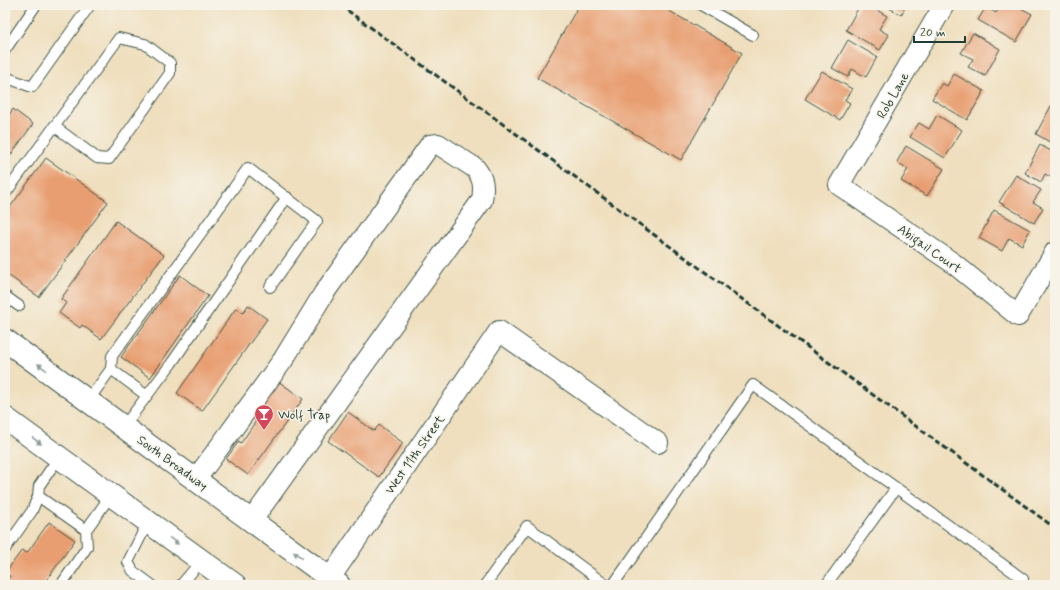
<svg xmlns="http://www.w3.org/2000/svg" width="1060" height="590" font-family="Mynerve,sans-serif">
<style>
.building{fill:#e89e71}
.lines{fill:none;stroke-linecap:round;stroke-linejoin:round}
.lane-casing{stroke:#3e5549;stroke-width:12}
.street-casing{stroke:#3e5549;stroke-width:22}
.primary-casing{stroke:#3e5549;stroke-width:24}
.lane{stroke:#fff;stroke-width:10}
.street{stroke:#fff;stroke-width:20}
.primary{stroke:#fff;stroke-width:22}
.rail{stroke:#1f3d34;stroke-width:3;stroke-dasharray:6 3;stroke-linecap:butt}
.oneway{fill:#8f9e9a}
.labels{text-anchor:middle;stroke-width:3;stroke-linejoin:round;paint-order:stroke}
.street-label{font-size:13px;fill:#1f3d34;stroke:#f7f3e8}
.poi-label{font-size:13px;fill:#1f3d34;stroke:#f7f3e8;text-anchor:start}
</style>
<rect width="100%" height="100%" fill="#f7f3e8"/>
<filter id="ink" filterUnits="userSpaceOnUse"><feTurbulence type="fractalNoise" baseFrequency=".025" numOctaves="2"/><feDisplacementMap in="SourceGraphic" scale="8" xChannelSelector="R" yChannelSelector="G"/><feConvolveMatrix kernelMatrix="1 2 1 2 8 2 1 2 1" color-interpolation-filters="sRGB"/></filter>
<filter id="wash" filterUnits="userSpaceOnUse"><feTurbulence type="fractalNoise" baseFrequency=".012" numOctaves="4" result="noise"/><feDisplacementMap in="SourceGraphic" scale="16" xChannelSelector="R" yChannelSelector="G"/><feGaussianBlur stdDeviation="0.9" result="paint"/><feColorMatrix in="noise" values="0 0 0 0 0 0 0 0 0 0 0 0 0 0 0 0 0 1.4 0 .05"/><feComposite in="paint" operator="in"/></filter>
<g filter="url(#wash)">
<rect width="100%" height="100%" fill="#efdfbe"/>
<g id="blocks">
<path class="building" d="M579,5H659L742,53L681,160L537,78Z
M860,5H868L887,16L879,29L889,35L880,50L846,30Z
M884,5H905L906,6L901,15Z
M1001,5H1015L1032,14L1016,42L978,20L986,7L996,13Z
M973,33L1000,49L985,76L968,67L973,59L961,53Z
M848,40L877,57L866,77L852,69L848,77L832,68Z
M822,71L852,89L845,100L850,103L840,120L805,99Z
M954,74L984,91L967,120L932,99L942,83L947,86Z
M1051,106L1055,108V145L1036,134Z
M13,109L33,124L5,163V120Z
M937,115L962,130L945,158L910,137L919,123L929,129Z
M1040,145L1055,153V179L1045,174L1041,182L1025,173Z
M906,146L944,169L927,196L901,181L908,169L897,162Z
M46,158L108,202L39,297L5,273V214Z
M1016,175L1041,190L1033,202L1043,208L1034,223L999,202Z
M994,210L1030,230L1022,245L1009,238L1002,251L979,238Z
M116,221L164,255L101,339L82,325L80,328L59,313L66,303L61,299Z
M180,275L208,296L150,378L121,357Z
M248,305L267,319L202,411L177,393L236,308L243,313Z
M278,381L303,399L248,475L226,459L239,441L241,443L256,421L252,417Z
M348,412L374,431L379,425L403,443L379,477L328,441Z
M49,522L75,540L43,585H11L6,581L10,576L5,573L22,550L27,553Z"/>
</g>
</g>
<g filter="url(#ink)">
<use href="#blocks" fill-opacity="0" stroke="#3e5549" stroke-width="1"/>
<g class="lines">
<defs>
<path id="lane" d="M701,5L753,35
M5,50L36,5
M5,77L32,87L90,5
M5,194L119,38L145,44L170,63V73L109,159L97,158L54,126
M5,296L19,306
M111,369L112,356L248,168L317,221L270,287
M88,401L111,369L147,396
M124,426L171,364L287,197
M59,457L39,486L38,496L86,530L111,495
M148,522L128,562L133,571L152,585
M5,549L32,511L38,496
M61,585L87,547L86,530
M181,585L201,561
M485,585L527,526L606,585
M613,585L753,385L1023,579L1019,585
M826,585L896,488"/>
<path id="street" d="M944,5L839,185L953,263L1018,316L1055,252
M196,479L283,360L324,293L430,145L438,144L475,168C484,179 484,187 482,200L252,520
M330,578L499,331L658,443"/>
<path id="primary" d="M5,340L339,585
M5,418L235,585"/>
</defs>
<use href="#lane" class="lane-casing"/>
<use href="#street" class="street-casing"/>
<use href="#primary" class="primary-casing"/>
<use href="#lane" class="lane"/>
<use href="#street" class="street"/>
<use href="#primary" class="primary"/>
<path class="rail" d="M340,5L1055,528"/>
</g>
<defs><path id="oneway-solid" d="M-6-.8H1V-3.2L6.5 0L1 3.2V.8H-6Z"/></defs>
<g class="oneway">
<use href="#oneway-solid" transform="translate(42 367) rotate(-144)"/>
<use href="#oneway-solid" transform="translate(37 441) rotate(36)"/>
<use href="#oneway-solid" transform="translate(174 541) rotate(36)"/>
<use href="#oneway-solid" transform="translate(298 555) rotate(-144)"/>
</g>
</g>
<defs>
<symbol id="bar-pin" viewBox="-11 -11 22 30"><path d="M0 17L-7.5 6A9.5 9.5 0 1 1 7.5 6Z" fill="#d1495b" stroke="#f7f3e8"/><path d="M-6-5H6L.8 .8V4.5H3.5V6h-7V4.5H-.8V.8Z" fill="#fff"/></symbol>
</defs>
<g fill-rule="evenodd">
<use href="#bar-pin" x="253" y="403" width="22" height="30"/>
</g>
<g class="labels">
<g class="street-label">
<text transform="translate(892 95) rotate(-60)" y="5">Rob Lane</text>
<text transform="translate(930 248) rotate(35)" y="5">Abigail Court</text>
<text transform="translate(414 454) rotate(-55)" y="5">West 11th Street</text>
<text transform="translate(173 462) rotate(36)" y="5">South Broadway</text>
</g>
<g class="poi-label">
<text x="278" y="419">Wolf Trap</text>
</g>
</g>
<rect width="1060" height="590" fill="none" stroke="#f7f3e8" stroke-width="20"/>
<path d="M914 36v6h51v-6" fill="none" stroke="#1f3d34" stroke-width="2"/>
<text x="920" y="36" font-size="12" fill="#1f3d34" stroke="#f7f3e8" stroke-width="3" paint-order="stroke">20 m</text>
</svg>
